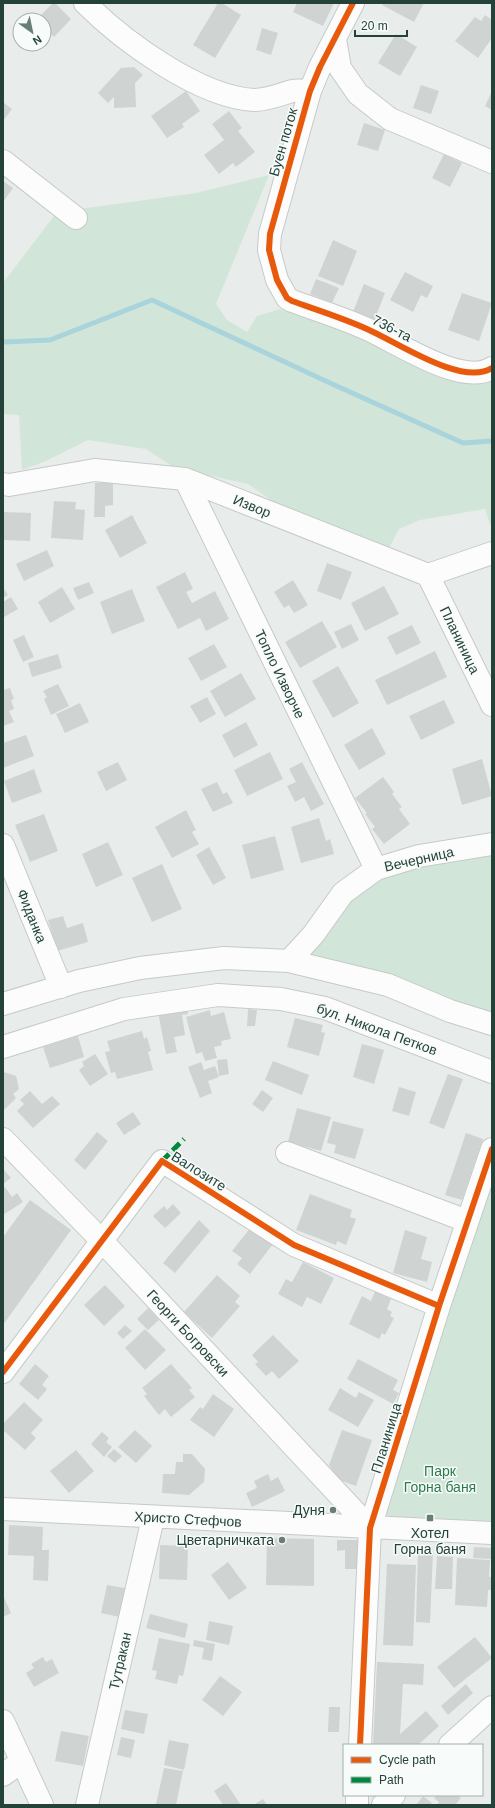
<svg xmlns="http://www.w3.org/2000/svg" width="495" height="1808" font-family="Arial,sans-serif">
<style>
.green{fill:#d1e6d8}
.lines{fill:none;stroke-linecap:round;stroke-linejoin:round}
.stream{stroke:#a9d4db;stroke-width:5}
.building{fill:#cfd4d2}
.minor-casing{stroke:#c5cac8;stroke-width:24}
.minor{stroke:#fcfcfc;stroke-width:22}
.quiet{stroke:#00873e;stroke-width:5;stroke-dasharray:10 5;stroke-linecap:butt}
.cycleway-casing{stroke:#f7fbf9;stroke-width:8}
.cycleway{stroke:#e8590c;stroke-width:6}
.poi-dot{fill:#697e78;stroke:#f7fbf9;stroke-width:1.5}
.labels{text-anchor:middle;stroke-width:3;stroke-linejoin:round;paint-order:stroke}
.street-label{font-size:14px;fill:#24423a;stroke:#f7fbf9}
.park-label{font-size:14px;fill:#2d7a4b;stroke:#f7fbf9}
.poi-label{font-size:14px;fill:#24423a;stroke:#f7fbf9;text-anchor:end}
</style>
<rect width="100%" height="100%" fill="#e8edeb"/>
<path class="green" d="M269,175L216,304L227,320L247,332L257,316L280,309L492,379V530L485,509L420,520L399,529L388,550L281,507L248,484L175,468L146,449L88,440L46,461L22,470L19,415L3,414V283L57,212L196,193Z
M492,844V1024L289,961L376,869Z
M492,1149V1533L370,1528Z"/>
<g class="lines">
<path class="stream" d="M3,342L50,340L152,300L330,383L463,443L492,441"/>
</g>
<path class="building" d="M53,3H55L71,19L54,37L44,27V20H36Z
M218,3H222L241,15L215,58L193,45Z
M297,3H334L323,26L293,12Z
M383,3H424L414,22L382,5Z
M485,15L492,20V38L478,58L455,41L475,17L481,21Z
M262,28L278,33L271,55L256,50Z
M396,34L417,47L400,76L378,63Z
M134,67L143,75L135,83L136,107L114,108V97L108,103L98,93L121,68Z
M421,85L439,91L431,114L413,108Z
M186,91L200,111L182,124L184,127L167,138L151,116Z
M492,91V110L485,106Z
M3,102L12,109L3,121Z
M229,111L242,128L238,131L255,152L236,167L233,163L219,174L204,155L224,140L212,124Z
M364,123L385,130L378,151L357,145Z
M444,154L462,163L450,187L432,178Z
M3,181L13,188L3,202Z
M333,240L357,251L343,286L318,276Z
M405,272L433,286L427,298L421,295L413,312L390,300Z
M316,279L339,288L332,303L310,294Z
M364,284L385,293L374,321L353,312Z
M462,293L492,303L479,341L448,330Z
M95,483H113V505L105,506V517H94Z
M54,501L76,502L75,509L85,510L83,540L51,538Z
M4,512L31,513L30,541L3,540Z
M132,515L147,543L120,558L105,530Z
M47,550L54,566L24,581L16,564Z
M327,563L352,572L341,600L317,591Z
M185,572L193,589L186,592L192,603L215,591L229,619L206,631L200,618L178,629L156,587Z
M293,580L308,605L294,613L289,605L284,608L274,592Z
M89,582L94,593L78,600L73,588Z
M384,586L399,614L365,631L351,603Z
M3,587L8,595L3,598Z
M62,587L75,609L50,623L38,602Z
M132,589L145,621L112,634L100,602Z
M11,597L18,609L4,617L3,602Z
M322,621L337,647L300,668L285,642Z
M351,624L359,640L342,649L334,632Z
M412,625L421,643L396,655L387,637Z
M24,635L34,657L23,662L13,640Z
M214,644L227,667L201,681L188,658Z
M435,651L447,677L387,705L375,680Z
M58,654L62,668L32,677L28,663Z
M338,666L359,703L333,718L312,681Z
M241,673L256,699L225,717L210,691Z
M58,684L69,706L51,715L44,699L47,697L43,691Z
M10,688L14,699L11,700L14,709L9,711L14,722L3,726V690Z
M207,697L216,714L200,723L190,706Z
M444,700L455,723L421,740L409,716Z
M80,703L89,722L65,733L56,714Z
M246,722L258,745L234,758L222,735Z
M372,728L386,754L359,770L344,745Z
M26,735L34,756L3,768V743Z
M270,752L283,779L247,796L234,770Z
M482,759L492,796L462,805L452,769Z
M118,762L127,780L106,791L97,772Z
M302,762L324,804L311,811L304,797L295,802L287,786L296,782L289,769Z
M34,769L42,792L12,803L4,781Z
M383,777L394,792L392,794L402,807L399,809L410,824L384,844L372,829L375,827L365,814L367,813L355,798Z
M217,782L223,794L227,792L233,803L213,812L201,789Z
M186,810L196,830L192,832L199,844L172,858L155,827Z
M44,814L58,851L30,862L15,825Z
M319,818L326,841L330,839L334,854L301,863L291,827Z
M275,836L284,870L251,879L242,845Z
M108,842L123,875L96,887L82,854Z
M209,847L226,878L213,885L196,855Z
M162,864L182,909L152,922L132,878Z
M63,916L67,928L83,923L88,942L57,951L48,920Z
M187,1007L188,1014L182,1015L185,1035L174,1037L177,1052L166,1054L158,1012Z
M248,1009L257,1010L255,1026H247Z
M210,1010L211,1016L224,1012L231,1039L221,1041L222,1045L214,1047L217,1058L205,1061L202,1052L196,1054L186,1017Z
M295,1018L323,1025L321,1032L325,1033L319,1056L287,1047Z
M142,1031L144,1039L147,1037L151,1051L148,1052L153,1070L117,1079L115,1072L111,1073L105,1052L110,1051L107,1041Z
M78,1036L84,1057L50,1068L43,1047Z
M362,1044L384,1050L374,1084L353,1077Z
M95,1054L108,1074L90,1086L79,1070L84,1066L82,1062Z
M227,1059L229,1074L219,1076L217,1060Z
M273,1061L309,1075L302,1095L265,1080Z
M201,1062L204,1070L215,1066L219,1077L208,1081L212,1093L200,1098L188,1067Z
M4,1072L16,1076L19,1089L13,1094L16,1098L3,1111Z
M448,1074L463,1079L444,1129L429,1123Z
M399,1087L416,1092L409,1116L392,1111Z
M262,1090L273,1098L263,1112L252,1104Z
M30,1091L42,1104L52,1096L60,1104L33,1128L17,1111L24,1104L20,1100Z
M297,1108L331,1117L321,1151L288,1142Z
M133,1112L141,1124L124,1135L116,1123Z
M333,1121L364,1129L355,1159L334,1153L336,1145L327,1143Z
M97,1132L108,1141L85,1170L74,1160Z
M466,1133L483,1139L462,1200L445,1195Z
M3,1170H4L11,1178L3,1184Z
M5,1187L12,1197L17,1193L23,1202L3,1215V1188Z
M310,1194L352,1210L350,1217L356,1219L346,1245L337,1241L336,1245L296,1230Z
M30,1200L71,1230L3,1325V1237Z
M173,1204L181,1213L165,1228L153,1216L164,1206L167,1210Z
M199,1220L210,1231L175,1273L163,1263Z
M251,1227L273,1244L250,1274L237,1264L242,1258L232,1251Z
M405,1230L427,1237L421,1259L432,1262L427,1282L393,1273Z
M303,1262L334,1278L321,1304L307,1297L302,1307L278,1294L286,1279L292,1282Z
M217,1275L240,1296L235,1302L240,1306L212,1338L184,1312Z
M105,1285L125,1306L104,1326L84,1305Z
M375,1291L391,1299L387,1309L392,1312L390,1316L394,1318L385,1335L382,1333L379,1339L349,1324L362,1296L371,1301Z
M148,1308L159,1320L148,1330L137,1319Z
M125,1325L132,1331L123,1339L117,1333Z
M145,1329L166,1350L145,1370L125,1348Z
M273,1335L299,1361L279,1379L272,1371L266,1376L255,1364L258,1362L252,1355Z
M358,1359L398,1380L393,1390L399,1393L393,1404L347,1379Z
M35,1364L49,1376L42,1385L47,1389L38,1400L19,1384Z
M171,1364L192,1388L189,1390L195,1397L171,1417L165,1409L159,1415L144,1396L147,1394L142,1388Z
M340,1388L356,1398L359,1392L374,1400L358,1427L328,1410Z
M213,1394L234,1409L214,1437L190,1420L200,1407L203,1409Z
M24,1402L43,1420L31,1433L36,1438L25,1450L3,1430V1424Z
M135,1430L152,1446L136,1463L118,1447Z
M342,1430L372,1440L356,1486L339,1480L329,1465Z
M102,1432L109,1438L106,1442L112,1447L104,1457L91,1444Z
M114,1449L122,1456L115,1463L107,1456Z
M76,1450L94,1471L69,1493L50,1471Z
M183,1454H192L205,1469L204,1482L189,1495L162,1493L163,1474H175L176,1462H183Z
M268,1474L271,1481L278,1477L285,1491L252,1507L246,1493L257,1488L254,1481Z
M9,1525L43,1527L42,1550H49L48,1581L33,1580L34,1556L8,1555Z
M267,1538L314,1539V1586L266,1585Z
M337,1540H362L361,1569H345V1550L337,1551Z
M160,1545L188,1546L187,1580L159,1579Z
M474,1547L492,1548V1559L473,1558Z
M418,1551L433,1552L430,1623L416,1622Z
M437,1556L453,1557L452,1589H435Z
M457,1558L490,1560L489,1577H492V1590H488L487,1607L455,1605Z
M228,1562L247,1588L229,1600L211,1575Z
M387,1564L416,1565L413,1646L383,1645Z
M107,1585L130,1589L124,1618L101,1613Z
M3,1595L11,1613L3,1617Z
M150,1614L188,1624L185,1638L146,1628Z
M209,1621L233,1626L229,1645L206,1640Z
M475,1637L492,1658L454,1688L437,1667Z
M159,1638L190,1644L183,1676L179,1675L177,1684L155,1679L157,1671L152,1670Z
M194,1640L215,1644L212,1661L202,1659L204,1648L193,1646Z
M43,1657L46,1662L52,1659L59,1673L34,1687L26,1673L34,1668L31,1664Z
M377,1662L424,1664L423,1685L403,1684L400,1734L426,1711L439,1726L418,1745L373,1744Z
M220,1676L242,1692L223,1716L202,1700Z
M466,1684L473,1693L448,1715L441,1706Z
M329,1707H340L339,1732H328Z
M125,1710L148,1714L144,1734L121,1729Z
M61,1731L89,1736L83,1766L55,1761Z
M121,1737L135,1740L131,1758L117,1755Z
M169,1740L189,1744L184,1770L164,1765Z
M164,1768L183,1771L176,1805L156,1804Z
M226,1783L241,1805H223L214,1791Z
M437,1795H457L461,1798L455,1805H437L439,1802L434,1798Z
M423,1796L432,1803L430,1805H416Z
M263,1799L267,1805H253Z"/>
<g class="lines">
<defs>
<path id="minor" d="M85,3C123,41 199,97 254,100C267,100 279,95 292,91C298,90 304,91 310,91
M353,3L320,67L310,91L270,234L269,250L277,280L287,298L292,301C317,310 343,318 367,329C397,342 462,387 492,368
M335,39L340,68L358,94L390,119L492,162
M3,161L76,218
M185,479L376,869
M3,484L9,485L95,470L185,479L428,575L492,553
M428,575L492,705
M3,845L61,987
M289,961L313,935L343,893L376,869L419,856L492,844
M3,1004L79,981L140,968L224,958L289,961L388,985L450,1011L492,1024
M3,1047L124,1009L218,995L281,999L325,1008L492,1072
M3,1139L102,1241L370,1528
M287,1153L467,1221
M3,1372L162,1161L294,1245L439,1306
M3,1509L492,1533
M3,1721L42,1805
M360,1745L370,1528L439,1306L492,1149
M450,1745L492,1707
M3,1775L22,1761
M87,1805L153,1518
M357,1805V1795
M383,1805L394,1795"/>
</defs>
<use href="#minor" class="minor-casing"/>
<use href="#minor" class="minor"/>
<path class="quiet" d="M162,1161L184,1139"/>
<defs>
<path id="cycleway" d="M353,3L320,67L310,91L270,234L269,250L277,280L287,298L292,301C317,310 343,318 367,329C397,342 462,387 492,368
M3,1372L162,1161L294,1245L439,1306
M360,1745L370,1528L439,1306L492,1149"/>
</defs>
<use href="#cycleway" class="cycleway-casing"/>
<use href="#cycleway" class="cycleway"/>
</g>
<g class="poi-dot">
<circle cx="333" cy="1510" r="4"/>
<rect x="426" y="1514" width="8" height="8" rx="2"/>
<circle cx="282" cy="1540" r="4"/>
</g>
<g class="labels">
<g class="street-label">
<text transform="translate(283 142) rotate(-74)" y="5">Буен поток</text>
<text transform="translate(392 328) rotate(27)" y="5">736-та</text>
<text transform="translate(252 506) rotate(22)" y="5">Извор</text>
<text transform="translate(460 640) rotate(64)" y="5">Планиница</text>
<text transform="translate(280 674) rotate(64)" y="5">Топло Изворче</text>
<text transform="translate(419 859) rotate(-13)" y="5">Вечерница</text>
<text transform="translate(32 916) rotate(68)" y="5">Фиданка</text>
<text transform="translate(377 1029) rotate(20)" y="5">бул. Никола Петков</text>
<text transform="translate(199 1171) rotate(32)" y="5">Валозите</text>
<text transform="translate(188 1333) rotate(47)" y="5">Георги Богровски</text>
<text transform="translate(386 1438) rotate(-73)" y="5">Планиница</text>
<text transform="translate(188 1519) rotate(3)" y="5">Христо Стефчов</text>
<text transform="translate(120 1661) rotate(-77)" y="5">Тутракан</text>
</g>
<g class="park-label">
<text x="440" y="1476">Парк<tspan x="440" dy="16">Горна баня</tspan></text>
</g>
<g class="poi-label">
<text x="325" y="1515">Дуня</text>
<text x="430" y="1538" text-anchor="middle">Хотел<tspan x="430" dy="16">Горна баня</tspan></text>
<text x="274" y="1545">Цветарничката</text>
</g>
</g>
<rect width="495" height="1808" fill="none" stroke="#24423a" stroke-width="8"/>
<rect x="343" y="1744" width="140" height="52" fill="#f7fbf9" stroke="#a3b1ad"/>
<rect x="351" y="1757" width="20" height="6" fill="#e8590c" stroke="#a3b1ad"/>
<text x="379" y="1764" font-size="12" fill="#24423a">Cycle path</text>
<rect x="351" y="1777" width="20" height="6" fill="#00873e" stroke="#a3b1ad"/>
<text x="379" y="1784" font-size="12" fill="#24423a">Path</text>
<g transform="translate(32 32) rotate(147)"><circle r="19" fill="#f7fbf9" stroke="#a3b1ad"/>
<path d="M0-3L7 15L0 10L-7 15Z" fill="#697e78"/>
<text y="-6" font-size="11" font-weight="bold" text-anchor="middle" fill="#24423a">N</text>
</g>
<path d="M355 30v6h52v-6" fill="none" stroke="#24423a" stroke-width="2"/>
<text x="361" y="30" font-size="12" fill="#24423a" stroke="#f7fbf9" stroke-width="3" paint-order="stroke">20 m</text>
</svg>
